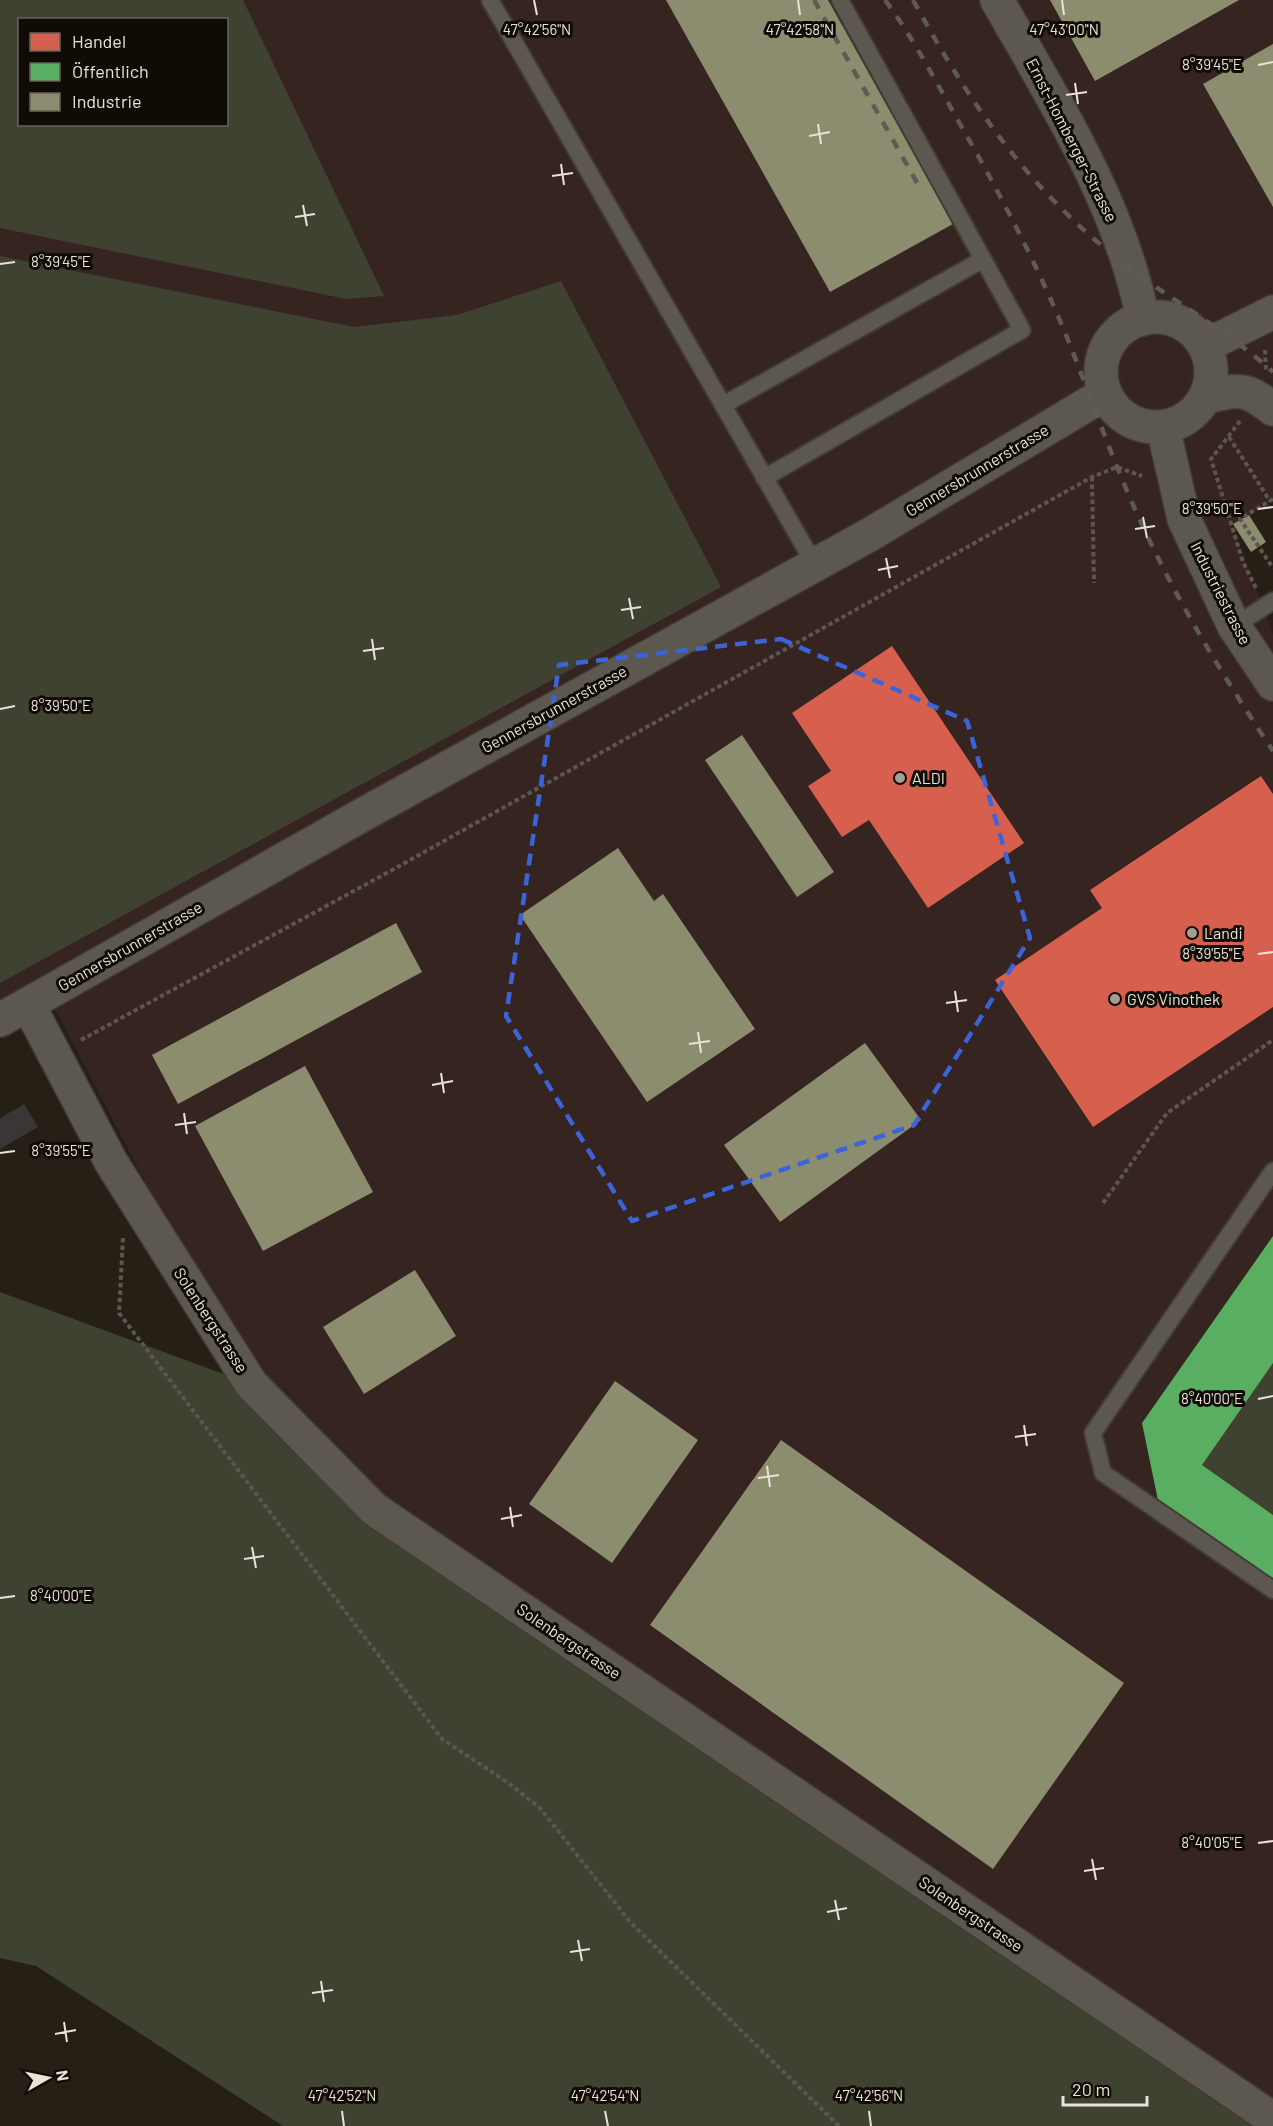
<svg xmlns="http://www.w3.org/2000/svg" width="1273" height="2126" font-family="Barlow,sans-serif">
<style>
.industrial{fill:#352420;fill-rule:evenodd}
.green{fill:#3f4231;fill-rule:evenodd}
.shops{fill:#d6604d}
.public{fill:#5aae61}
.industry{fill:#8c8c6e}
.building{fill:#3a3635}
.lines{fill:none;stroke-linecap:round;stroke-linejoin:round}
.lane-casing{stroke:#423c35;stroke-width:20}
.street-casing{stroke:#423c35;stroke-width:36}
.secondary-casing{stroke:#423c35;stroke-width:36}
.path{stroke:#5b5650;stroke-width:4;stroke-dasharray:4.5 3;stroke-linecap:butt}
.lane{stroke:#5c5850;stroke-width:16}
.street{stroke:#5c5850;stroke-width:33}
.secondary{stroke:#5c5850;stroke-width:33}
.rail{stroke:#5f5a52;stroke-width:4.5;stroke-dasharray:10 10;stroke-linecap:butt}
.marked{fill:none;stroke:#3b64d8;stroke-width:4.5;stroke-dasharray:12 8;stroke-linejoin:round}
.ticks{fill:none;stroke:#e8e2d7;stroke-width:2}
.poi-dot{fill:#a49e93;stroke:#100c05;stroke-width:2}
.labels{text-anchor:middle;stroke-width:6;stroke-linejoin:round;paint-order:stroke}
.street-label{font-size:16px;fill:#e8e2d7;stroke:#100c05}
.poi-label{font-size:16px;fill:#e8e2d7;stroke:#100c05;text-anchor:start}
.ticks-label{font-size:15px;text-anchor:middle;fill:#e8e2d7;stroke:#100c05;stroke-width:6;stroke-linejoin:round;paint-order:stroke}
</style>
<rect width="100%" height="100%" fill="#251f15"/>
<path class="industrial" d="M0,0H1273V501L1232,525L1273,634V2119L374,1509L251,1384L46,992L0,1016ZM20,20H226V124H20Z"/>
<path class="green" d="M0,0H243L384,296L346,299L0,228ZM20,20H226V124H20Z
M0,256L354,327L457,315L561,281L721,587L0,983Z
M0,1292L251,1384L374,1509L1273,2126H283L36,1966L0,1958Z
M1273,1363V1515L1202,1465Z"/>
<path class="shops" d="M892,646L1024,843L928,908L869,820L842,837L808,786L831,771L792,713Z
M1261,776L1273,794V1007L1093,1127L995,980L1102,908L1090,890Z"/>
<path class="public" d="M1273,1236V1363L1202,1465L1273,1515V1589L1160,1510L1142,1423Z"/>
<path class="industry" d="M666,0H828L953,224L830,292Z
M1050,0H1239L1095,81Z
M1273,44V207L1203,84Z
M1249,515L1266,542L1251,552L1233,524Z
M742,735L834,872L797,897L705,760Z
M618,848L654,901L663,894L755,1029L647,1102L520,915Z
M396,923L422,972L178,1104L152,1055Z
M865,1043L921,1120L780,1222L724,1145Z
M305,1066L373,1192L263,1251L195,1126Z
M415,1270L456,1336L364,1394L323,1327Z
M615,1381L698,1440L612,1563L529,1504Z
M781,1440L1124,1683L993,1869L650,1625Z"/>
<path class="building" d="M24,1104L38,1127L0,1149V1118Z"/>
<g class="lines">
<defs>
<path id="lane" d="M490,0L815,565
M723,405L982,260
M764,478L1022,330L840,0
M1234,626L1273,601
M1273,1171L1093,1433L1103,1473L1273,1590"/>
<path id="street" d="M997,0C1055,102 1120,203 1143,319
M1206,397C1240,389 1245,387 1273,409
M1163,427L1184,519L1234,626L1273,684
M28,1004L111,1162L251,1384L374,1509L1273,2119"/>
<path id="secondary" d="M1101 372a55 55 0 1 1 110 0a55 55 0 1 1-110 0Z
M1205,346L1273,312
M0,1020L364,814L869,535L1091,402L1106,395"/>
</defs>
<use href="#lane" class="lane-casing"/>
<use href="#street" class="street-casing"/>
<use href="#secondary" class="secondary-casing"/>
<path class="path" d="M1265,350L1266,370
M1240,421L1211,459L1243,562L1256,588
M1229,437L1270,501
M1092,477L1094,583
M1273,499L1240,519L1273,568
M81,1040L394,869L1092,477L1117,467L1142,476
M1103,1203L1167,1113L1273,1040
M123,1238L119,1313L442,1739L507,1782L540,1808L631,1923L839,2126"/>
<use href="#lane" class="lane"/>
<use href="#street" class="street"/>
<use href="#secondary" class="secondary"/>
<path class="rail" d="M814,0L920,188
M885,0C914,39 936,82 960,124C999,192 1036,262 1066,335C1089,392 1109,451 1134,507C1172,593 1221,673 1273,751
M913,0C969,102 1026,186 1118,259C1168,299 1226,329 1273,372"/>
</g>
<path class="marked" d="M781,639L967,721L1030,938L914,1125L632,1221L506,1016L559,665Z"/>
<path class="ticks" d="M534,0L537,15M798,0L800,15M1062,0L1064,15M1258,65L1273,62M1075,83L1078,104M1066,95L1087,92M818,124L821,144M809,136L830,132M561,164L564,185M552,176L573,173M303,205L307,226M295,217L315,214M0,264L15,262M1258,509L1273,507M1143,517L1147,538M1135,529L1155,526M886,558L890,578M878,570L898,566M629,598L633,619M621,610L641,607M372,639L375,660M363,651L384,648M0,709L15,706M1258,954L1273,952M955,991L958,1012M946,1003L967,1000M698,1032L701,1053M689,1044L710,1041M441,1073L444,1093M432,1085L453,1081M184,1113L187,1134M175,1125L196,1122M0,1153L15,1151M1258,1399L1273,1396M1024,1425L1027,1446M1015,1437L1036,1434M767,1466L770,1487M758,1478L779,1475M510,1507L513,1527M501,1519L522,1515M252,1547L256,1568M244,1559L264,1556M0,1598L15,1596M1258,1843L1273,1841M1092,1859L1096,1880M1084,1871L1104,1868M835,1900L839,1920M827,1912L847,1908M578,1940L582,1961M570,1952L590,1949M321,1981L324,2002M312,1993L333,1990M64,2022L67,2042M55,2034L76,2030M342,2111L344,2126M605,2111L608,2126M869,2111L871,2126"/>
<g class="poi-dot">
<circle cx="900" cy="778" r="6"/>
<circle cx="1192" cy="933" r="6"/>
<circle cx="1115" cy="999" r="6"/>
</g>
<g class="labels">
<g class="street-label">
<text transform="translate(1072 140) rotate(63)" y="6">Ernst-Homberger-Strasse</text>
<text transform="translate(977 470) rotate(-31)" y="6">Gennersbrunnerstrasse</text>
<text transform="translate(1221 593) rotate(63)" y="6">Industriestrasse</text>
<text transform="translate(554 709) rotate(-29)" y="6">Gennersbrunnerstrasse</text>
<text transform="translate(130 946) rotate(-30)" y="6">Gennersbrunnerstrasse</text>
<text transform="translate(211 1320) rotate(57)" y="6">Solenbergstrasse</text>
<text transform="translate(569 1641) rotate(34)" y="6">Solenbergstrasse</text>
<text transform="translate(971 1914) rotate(34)" y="6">Solenbergstrasse</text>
</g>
<g class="poi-label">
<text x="912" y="784">ALDI</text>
<text x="1204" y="939">Landi</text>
<text x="1127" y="1005">GVS Vinothek</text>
</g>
</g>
<g class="ticks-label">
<text x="537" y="35">47°42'56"N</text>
<text x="800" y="35">47°42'58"N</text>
<text x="1064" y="35">47°43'00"N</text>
<text x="1212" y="70">8°39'45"E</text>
<text x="61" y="267">8°39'45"E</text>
<text x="1212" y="514">8°39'50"E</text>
<text x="61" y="711">8°39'50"E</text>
<text x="1212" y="959">8°39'55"E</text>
<text x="61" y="1156">8°39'55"E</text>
<text x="1212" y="1404">8°40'00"E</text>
<text x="61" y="1601">8°40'00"E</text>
<text x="1212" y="1848">8°40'05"E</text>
<text x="342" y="2101">47°42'52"N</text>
<text x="605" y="2101">47°42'54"N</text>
<text x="869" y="2101">47°42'56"N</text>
</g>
<rect x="18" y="18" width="210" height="108" fill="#100c05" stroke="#666259" stroke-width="1.5"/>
<rect x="30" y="33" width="30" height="18" fill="#d6604d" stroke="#666259" stroke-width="1.5"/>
<text x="72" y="48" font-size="18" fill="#e8e2d7">Handel</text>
<rect x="30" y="63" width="30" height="18" fill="#5aae61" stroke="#666259" stroke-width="1.5"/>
<text x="72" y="78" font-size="18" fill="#e8e2d7">Öffentlich</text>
<rect x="30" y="93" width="30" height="18" fill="#8c8c6e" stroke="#666259" stroke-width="1.5"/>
<text x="72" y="108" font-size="18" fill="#e8e2d7">Industrie</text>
<g transform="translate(48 2078) rotate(81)" stroke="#100c05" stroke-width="4.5" paint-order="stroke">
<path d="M0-4.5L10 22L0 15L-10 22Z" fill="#e8e2d7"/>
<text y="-9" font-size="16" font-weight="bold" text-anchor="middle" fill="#e8e2d7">N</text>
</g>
<path d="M1063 2096v9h84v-9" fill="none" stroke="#e8e2d7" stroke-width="3"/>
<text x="1072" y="2096" font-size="18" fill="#e8e2d7" stroke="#100c05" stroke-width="4.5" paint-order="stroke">20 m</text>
</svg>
